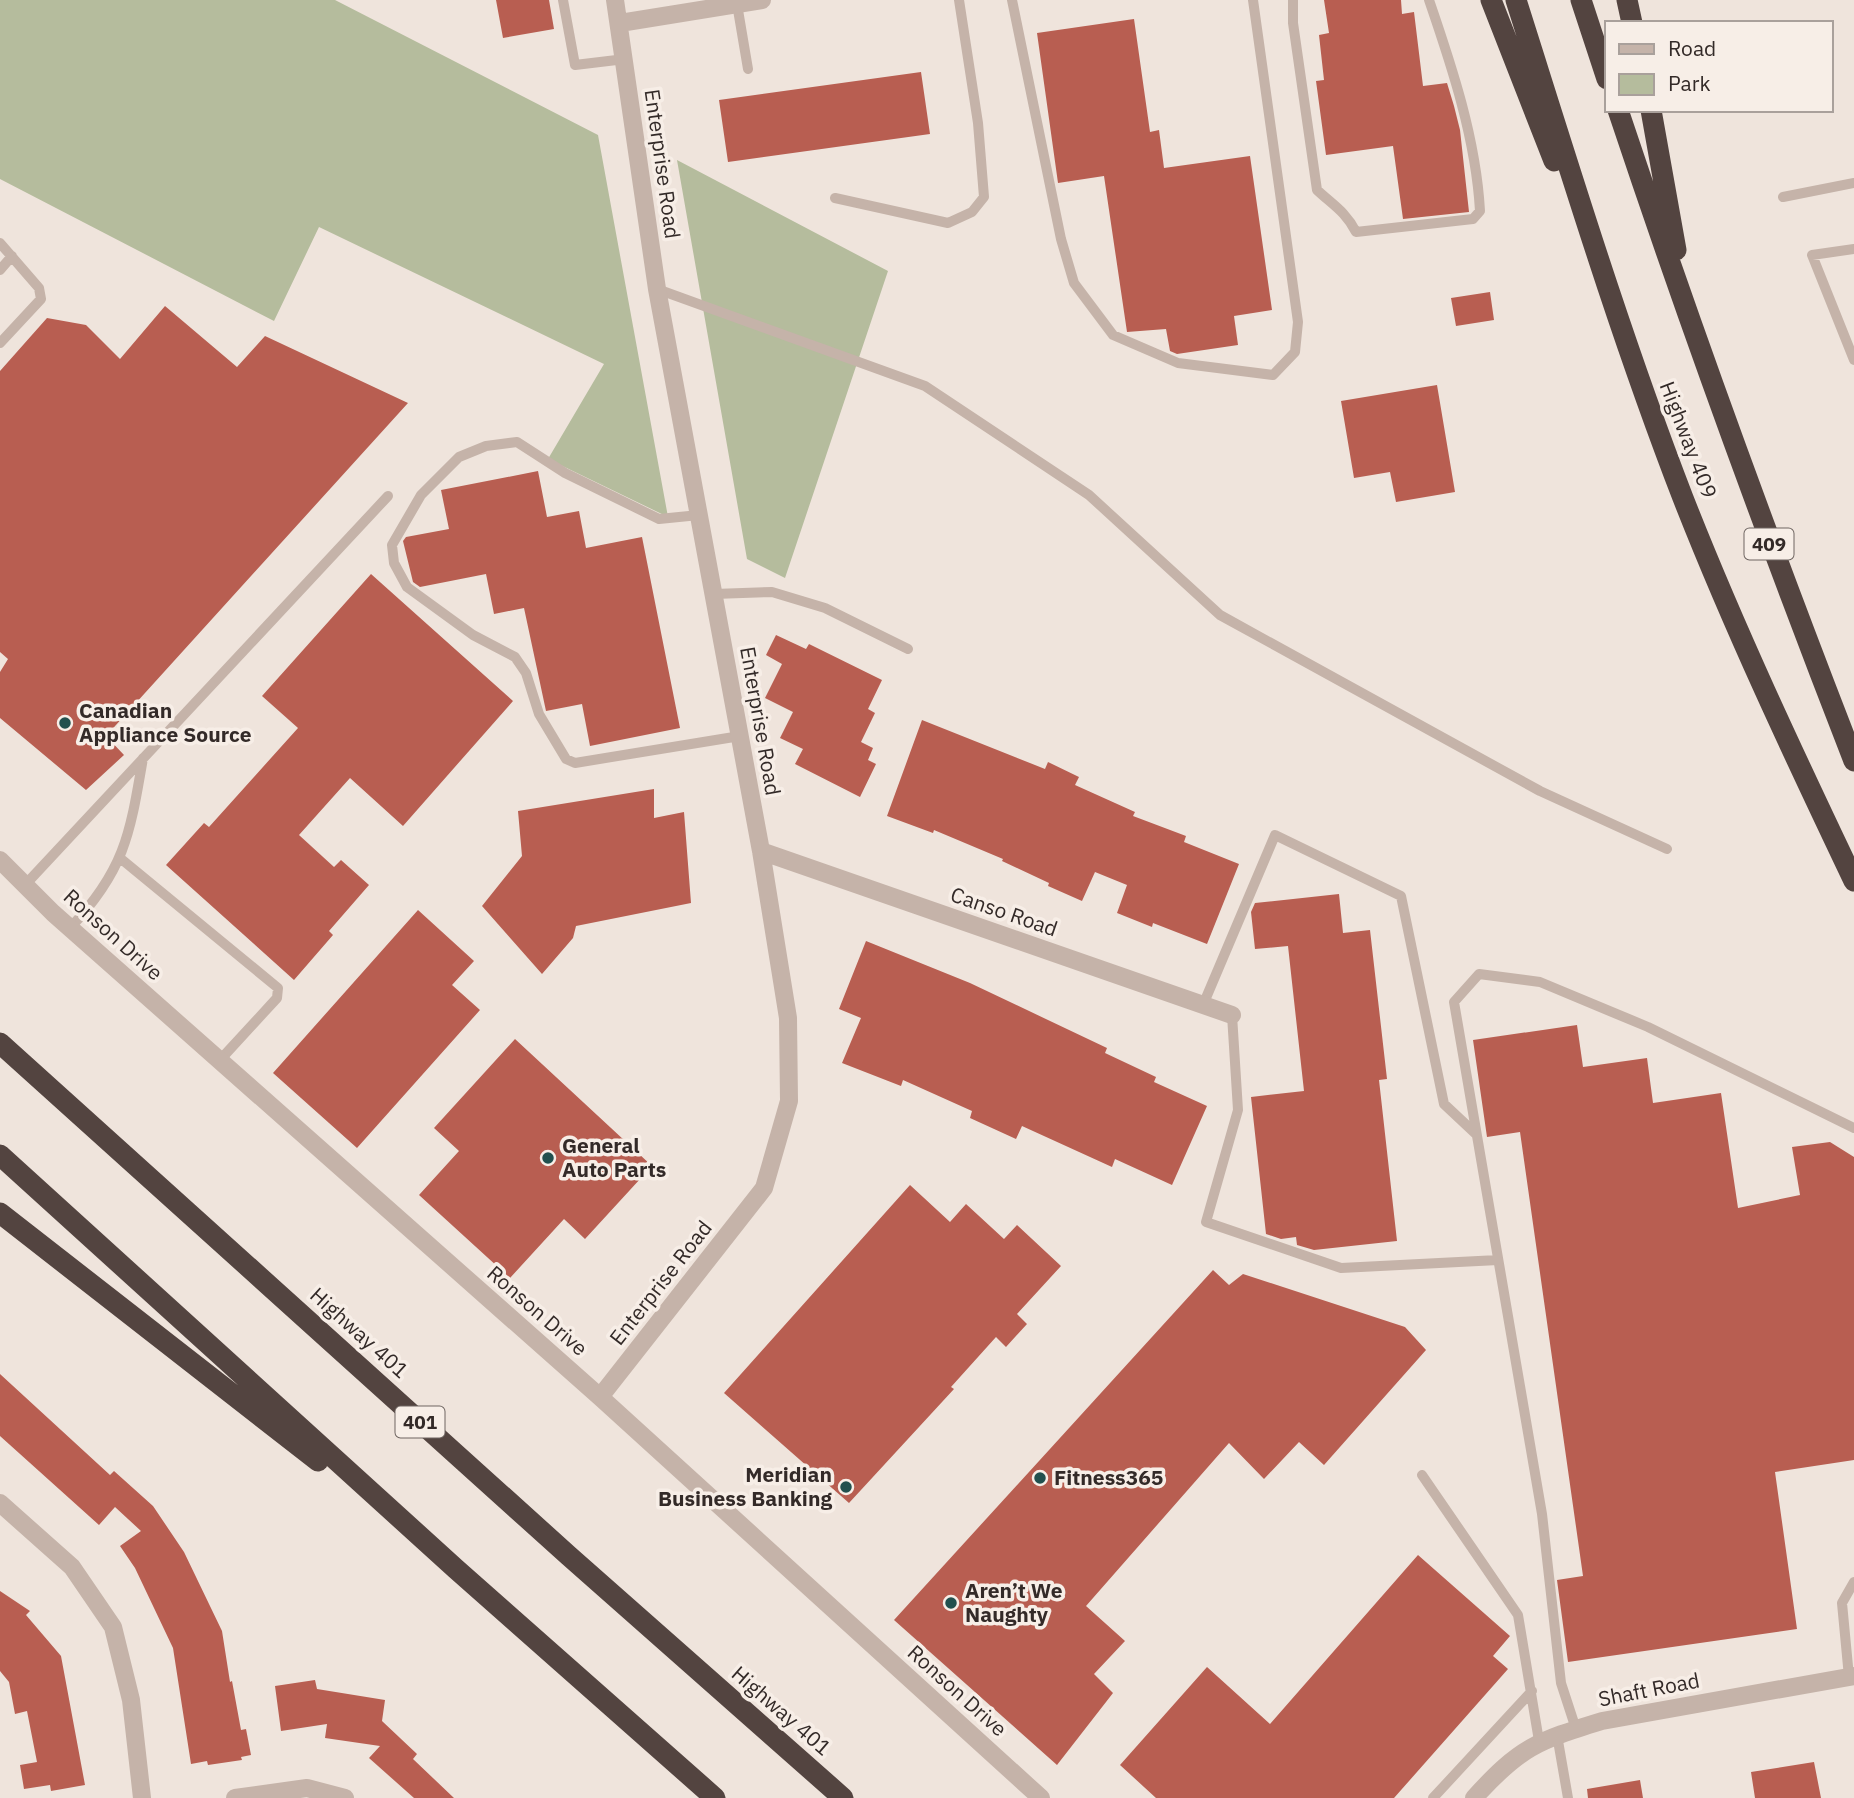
<svg xmlns="http://www.w3.org/2000/svg" width="1854" height="1798" font-family="'IBM Plex Sans',sans-serif">
<style>
.green{fill:#b5bc9d}
.building{fill:#b85e51}
.lines{fill:none;stroke-linecap:round;stroke-linejoin:round}
.lane{stroke:#c5b3a9;stroke-width:10}
.street{stroke:#c5b3a9;stroke-width:18}
.highway{stroke:#534440;stroke-width:21}
.poi-dot{fill:#22504e;stroke:#f7eee7;stroke-width:2.5}
.labels{text-anchor:middle;stroke-width:7;stroke-linejoin:round;paint-order:stroke}
.shield{fill:#f7eee7;stroke:#6e6561;stroke-width:2}
.shield-label{font-size:19px;font-weight:bold;fill:#332a28}
.street-label{font-size:21px;fill:#332a28;stroke:#f7eee7}
.poi-label{font-size:21px;font-weight:bold;fill:#332a28;stroke:#f7eee7;text-anchor:start}
</style>
<rect width="100%" height="100%" fill="#efe4dc"/>
<path class="green" d="M0,0H335L598,135L668,517L548,459L604,364L319,227L274,321L0,179Z
M677,160L888,271L785,578L747,559Z"/>
<path class="building" d="M496,0H549L554,29L503,38Z
M1324,0H1401L1402,14L1414,12L1423,86L1447,83L1454,106L1460,130L1469,212L1403,219L1393,146L1326,155L1316,81L1324,80L1319,35L1329,33Z
M1134,19L1150,132L1159,130L1164,168L1250,156L1272,310L1234,316L1238,345L1177,354L1170,351L1166,329L1127,332L1104,176L1058,183L1037,33Z
M921,72L930,134L728,162L719,100Z
M1490,292L1494,320L1456,326L1451,298Z
M165,306L237,367L265,336L408,403L106,736L124,755L86,790L0,718V672L8,659L0,652V371L47,318L86,325L120,359Z
M1437,385L1455,492L1396,502L1390,472L1354,478L1341,401Z
M538,471L547,517L579,511L586,548L642,537L680,728L590,746L582,704L546,711L524,608L494,614L486,574L420,587L413,582L403,541L406,537L449,529L441,490Z
M371,574L513,701L403,826L350,778L299,835L334,867L341,860L369,885L329,931L333,935L294,980L166,865L204,823L209,827L298,728L262,696Z
M776,635L806,649L809,644L882,680L868,709L875,713L861,742L873,748L868,760L876,764L860,797L795,764L803,749L780,738L793,712L765,698L782,664L766,655Z
M922,720L1045,769L1048,762L1079,777L1075,785L1135,812L1133,816L1186,836L1184,842L1239,864L1207,944L1153,923L1152,927L1117,913L1127,885L1095,872L1082,901L1048,886L1049,883L1002,861L1003,859L934,830L933,833L887,816Z
M654,789V818L684,812L691,903L576,926L573,938L542,974L482,906L522,856L518,811Z
M1339,894L1343,933L1370,930L1387,1079L1379,1080L1397,1241L1314,1250L1297,1245L1296,1237L1281,1239L1266,1234L1251,1097L1304,1091L1288,946L1255,949L1251,912L1255,903Z
M418,910L474,961L452,985L480,1010L357,1148L273,1073Z
M866,941L970,983L1107,1048L1105,1053L1156,1077L1154,1082L1207,1106L1172,1185L1115,1159L1112,1167L1022,1126L1016,1139L970,1118L972,1111L903,1080L901,1086L842,1063L861,1018L839,1009Z
M1577,1025L1583,1067L1647,1058L1653,1103L1721,1093L1738,1208L1800,1195L1792,1147L1830,1142L1854,1157V1460L1775,1472L1797,1629L1568,1662L1557,1580L1583,1576L1520,1132L1487,1137L1473,1040Z
M515,1039L652,1166L585,1239L564,1219L510,1278L419,1195L459,1151L434,1128Z
M910,1185L950,1222L966,1204L1004,1239L1017,1225L1061,1266L1017,1314L1027,1324L1006,1347L996,1337L951,1387L954,1389L849,1503L724,1393Z
M1213,1270L1229,1285L1243,1274L1405,1327L1426,1350L1324,1465L1299,1442L1264,1479L1229,1443L1086,1606L1125,1641L1094,1674L1113,1693L1057,1765L894,1620Z
M0,1374L110,1475L114,1471L153,1506L184,1552L222,1631L230,1682L232,1681L241,1730L246,1729L251,1755L241,1757L242,1760L208,1765L207,1761L191,1764L173,1648L135,1568L120,1546L141,1531L115,1507L99,1525L0,1436Z
M1418,1555L1510,1636L1493,1656L1508,1669L1394,1798H1156L1120,1765L1207,1667L1270,1724Z
M0,1591L30,1611L26,1615L61,1656L85,1785L51,1791L50,1785L24,1789L20,1765L37,1762L27,1711L15,1714L9,1682L0,1671Z
M315,1680L317,1689L385,1700L382,1721L417,1754L413,1759L454,1798H414L369,1758L380,1746L325,1738L327,1724L281,1731L275,1686Z
M1814,1762L1821,1798H1755L1751,1772Z
M1640,1780L1643,1798H1588L1587,1789Z"/>
<g class="lines">
<path class="lane" d="M563,0L575,65L625,59
M1012,0L1061,239L1074,283L1113,335L1178,363L1273,375L1295,352L1298,322L1253,0
M1293,0V23L1317,190C1333,205 1346,212 1356,232L1473,219L1480,211C1476,139 1452,67 1429,0
M737,4L748,69
M1783,197L1854,183
M835,198L948,223L972,212L984,197L978,123L959,0
M0,243L39,288L41,299L0,343
M1854,249L1812,255L1854,360
M0,270L12,256
M657,289L925,386L1089,495L1220,615L1540,791L1667,849
M699,515L659,519L565,473L517,442L486,446L459,457L421,495L392,545L394,563L407,587L473,635L515,657L526,673L539,714L566,759L575,763L740,736
M714,594L772,592L825,608L908,649
M120,858L278,988L277,998L220,1060
M25,885L388,496
M70,928C125,870 130,834 143,758
M1203,1005L1275,835L1401,896L1444,1104L1476,1134
M1232,1015L1238,1110L1206,1222L1341,1268L1498,1260
M1422,1475L1518,1615L1539,1741
M1849,1677L1842,1603L1854,1582
M1576,1729L1561,1683L1542,1514L1454,1002L1479,974L1540,982L1648,1027L1854,1128
M1557,1735L1568,1798
M1433,1798L1532,1691"/>
<path class="street" d="M620,23L762,0
M761,851L1232,1015
M0,860L53,913L600,1397L1041,1798
M600,1397L764,1188L789,1101L788,1018L761,851L657,289L615,0
M0,1503L72,1567L113,1627L131,1700L142,1798
M235,1798L307,1788L345,1798
M1474,1798C1520,1747 1537,1741 1602,1721L1854,1676"/>
<path class="highway" d="M1491,0L1554,161
M1516,0C1569,167 1620,335 1683,498C1734,628 1794,755 1854,881
M1581,0L1607,79
M1627,0L1632,23
M1618,110C1691,329 1770,545 1854,761
M1651,110L1676,250
M0,1043L569,1556L843,1798
M0,1155L456,1569L715,1798
M0,1213L318,1461"/>
</g>
<g class="poi-dot">
<circle cx="65" cy="723" r="7"/>
<circle cx="548" cy="1158" r="7"/>
<circle cx="1040" cy="1478" r="7"/>
<circle cx="846" cy="1487" r="7"/>
<circle cx="951" cy="1603" r="7"/>
</g>
<g class="labels">
<g class="shield">
<rect x="1744.5" y="528.5" width="49" height="31" rx="5"/>
<rect x="395.5" y="1406.5" width="49" height="31" rx="5"/>
</g>
<g class="shield-label">
<text x="1769" y="551">409</text>
<text x="420" y="1429">401</text>
</g>
<g class="street-label">
<text transform="translate(662 164) rotate(82)" y="7">Enterprise Road</text>
<text transform="translate(1688 440) rotate(69)" y="7">Highway 409</text>
<text transform="translate(760 721) rotate(80)" y="7">Enterprise Road</text>
<text transform="translate(1004 912) rotate(19)" y="7">Canso Road</text>
<text transform="translate(113 935) rotate(42)" y="7">Ronson Drive</text>
<text transform="translate(661 1283) rotate(-52)" y="7">Enterprise Road</text>
<text transform="translate(537 1311) rotate(41)" y="7">Ronson Drive</text>
<text transform="translate(359 1333) rotate(42)" y="7">Highway 401</text>
<text transform="translate(1649 1690) rotate(-11)" y="7">Shaft Road</text>
<text transform="translate(957 1691) rotate(42)" y="7">Ronson Drive</text>
<text transform="translate(781 1711) rotate(41)" y="7">Highway 401</text>
</g>
<g class="poi-label">
<text x="79" y="718">Canadian<tspan x="79" dy="24">Appliance Source</tspan></text>
<text x="562" y="1153">General<tspan x="562" dy="24">Auto Parts</tspan></text>
<text x="832" y="1482" text-anchor="end">Meridian<tspan x="832" dy="24">Business Banking</tspan></text>
<text x="1054" y="1485">Fitness365</text>
<text x="965" y="1598">Aren’t We<tspan x="965" dy="24">Naughty</tspan></text>
</g>
</g>
<rect x="1605" y="21" width="228" height="91" fill="#f7eee7" stroke="#a9a09b" stroke-width="2"/>
<rect x="1619" y="44" width="35" height="10" fill="#c5b3a9" stroke="#a9a09b" stroke-width="2"/>
<text x="1668" y="56" font-size="21" fill="#332a28">Road</text>
<rect x="1619" y="74" width="35" height="21" fill="#b5bc9d" stroke="#a9a09b" stroke-width="2"/>
<text x="1668" y="91" font-size="21" fill="#332a28">Park</text>
</svg>
